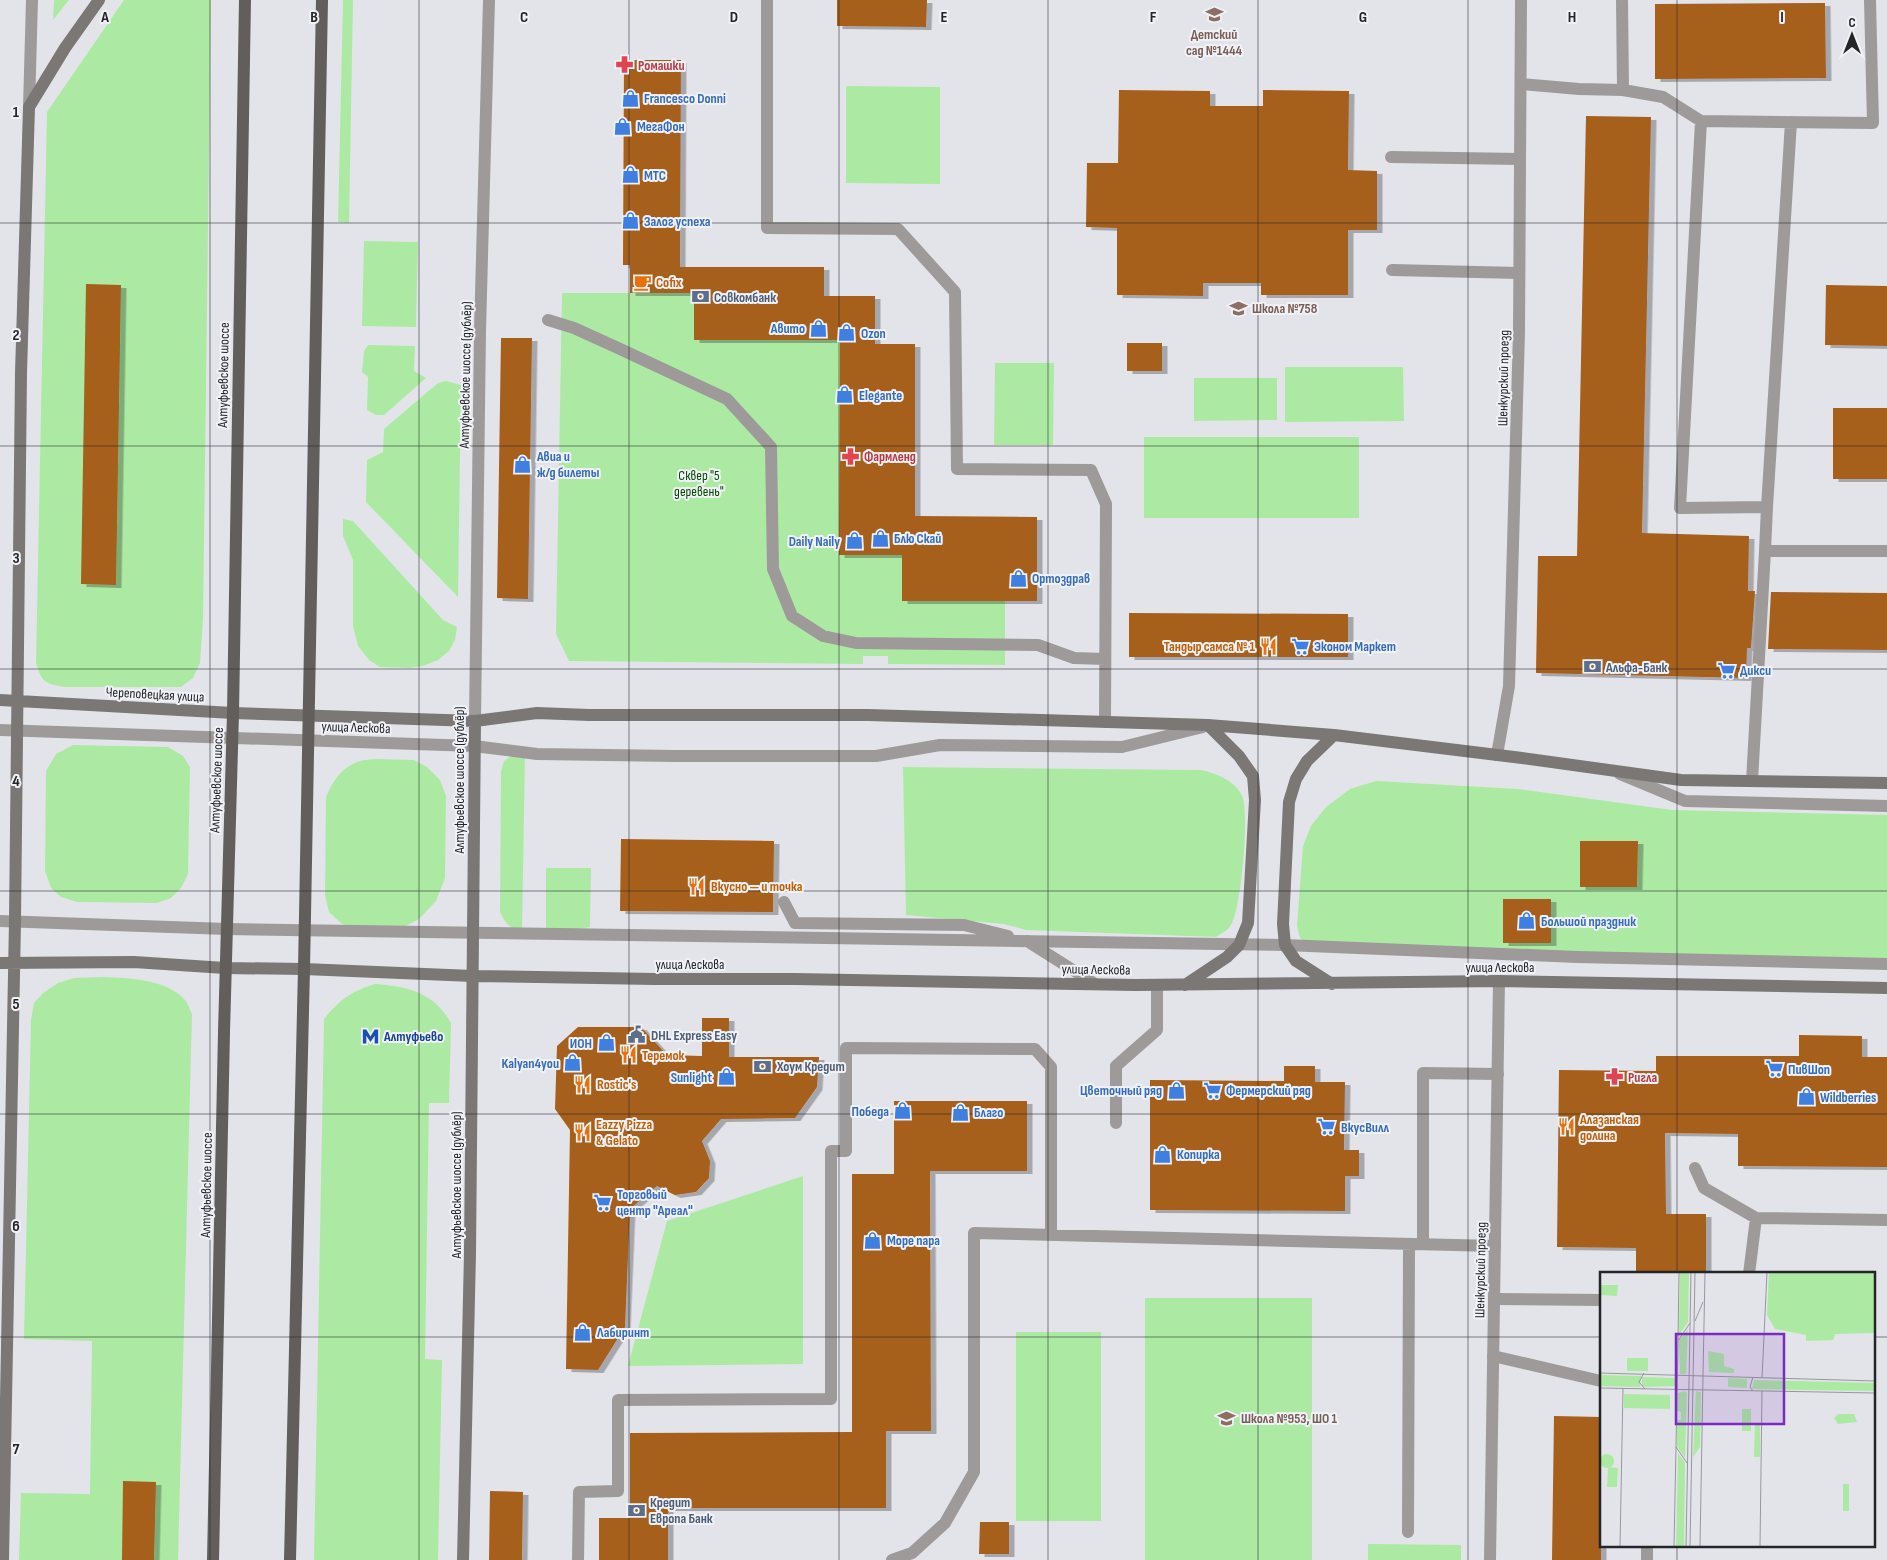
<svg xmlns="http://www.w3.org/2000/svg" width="1887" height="1560" font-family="'Sofia Sans Condensed',sans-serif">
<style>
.green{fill:#aceaa3}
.building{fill:#a75e1f;filter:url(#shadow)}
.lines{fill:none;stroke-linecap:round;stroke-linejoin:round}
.service{stroke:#9d9a99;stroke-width:12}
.minor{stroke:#9d9a99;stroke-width:12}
.tertiary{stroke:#9d9a99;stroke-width:12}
.secondary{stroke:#7a7775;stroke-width:12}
.primary{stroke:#625e5b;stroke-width:12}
.grid{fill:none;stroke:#242527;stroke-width:1;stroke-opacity:0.55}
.labels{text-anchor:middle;stroke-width:4;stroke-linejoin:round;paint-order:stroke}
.education-label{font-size:14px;font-weight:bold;fill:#785e54;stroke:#f1f2f8;text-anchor:start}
.health-label{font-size:14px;font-weight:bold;fill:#be3a42;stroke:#f1f2f8;text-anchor:start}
.shop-label{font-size:14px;font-weight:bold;fill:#366cbe;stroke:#f1f2f8;text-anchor:start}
.food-label{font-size:14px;font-weight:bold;fill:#c56008;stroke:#f1f2f8;text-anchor:start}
.service-label{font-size:14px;font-weight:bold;fill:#4e5e75;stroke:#f1f2f8;text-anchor:start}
.street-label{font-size:14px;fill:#242527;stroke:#f1f2f8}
.park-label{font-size:14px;fill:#084b00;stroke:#f1f2f8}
.transit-label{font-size:14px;font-weight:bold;fill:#164399;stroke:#f1f2f8;text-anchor:start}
.inset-road{fill:none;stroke:#97989c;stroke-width:1}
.view{fill:#7b2cbf;fill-opacity:0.15;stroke:#7b2cbf;stroke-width:2.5}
.inset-edge{fill:none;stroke:#242527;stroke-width:2.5}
.grid-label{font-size:16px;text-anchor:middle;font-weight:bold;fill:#242527;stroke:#f1f2f8;stroke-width:4;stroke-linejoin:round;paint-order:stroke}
</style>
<defs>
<filter id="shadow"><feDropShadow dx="5.5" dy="3" stdDeviation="0" flood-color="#0004"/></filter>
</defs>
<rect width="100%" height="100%" fill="#e3e4ea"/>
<path class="green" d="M54,0H69L53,20Z
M124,0H211L203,619L200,663L193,678L181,687H64C45,683 42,683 36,663L47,112Z
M343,0H353L349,223L338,222Z
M846,86L940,87V184L846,183Z
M364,241L418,242L416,327L362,326Z
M562,293H694V340H840L839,555H870L902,547V601H1005V665L888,664V656H863V664L569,661L556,634Z
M368,345L415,346L414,371L426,378L384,415H376L367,410L368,377L362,372L364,351Z
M995,363H1054L1053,445H994Z
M1285,367H1403L1404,421L1285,422Z
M1194,378H1277V420L1194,421Z
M446,381L461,385L458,597L366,502L367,460L383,452L384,429L438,383Z
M1144,437H1359V518H1144Z
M343,519L353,521L443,620L457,627L455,640L449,651L438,660L423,666L410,668L380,667L369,660L358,646L353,626V560L343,536Z
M73,745L168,747L183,756L190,767L188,874L181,888L171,898L157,903L77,902L61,897L51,888L45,871L46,771L56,754Z
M525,753L522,932C510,929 505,923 500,912L501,771L504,761L513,755Z
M414,760L427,767L440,780L446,796L445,878L436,901L419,919L400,929H362L342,924L329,912L325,895L326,797C346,750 372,760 414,760Z
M903,767L1201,770C1217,774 1235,780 1242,796C1250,811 1241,910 1231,925C1229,930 1220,934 1216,937L1026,930L1004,924L906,915Z
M1376,781L1518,789L1672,810L1887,815V962L1311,948L1300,938L1297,926L1303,846L1311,826L1326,807L1350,789Z
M546,868H591L590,927L546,934Z
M103,977C128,978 167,979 185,1000C188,1004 190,1010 192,1014L178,1560H19L21,1493L90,1494L92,1341L24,1339L31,1020L34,1003L43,993L58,983L74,978Z
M375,984C407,986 435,993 451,1023L449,1103H429L425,1359L442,1360L438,1560H314L324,1019C339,1000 352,991 375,984Z
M803,1176V1364L628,1366L667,1221Z
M1145,1298H1312V1560H1145Z
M1016,1332H1101V1521H1016Z
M1368,1544L1461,1545V1560H1368Z"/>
<path class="building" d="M837,0H927L926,27L837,26Z
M1825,3L1826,78L1655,79V4Z
M624,60H681L680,267H824V296H875V344H915V516L1037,517V601H902V555H839L840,340H694V293H630V265H623Z
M1119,90L1210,91V106H1263V90L1349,91L1348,170L1377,171V230H1348V295H1261V283H1203V296L1117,295V228L1086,227L1087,163H1118Z
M1586,116L1651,117L1642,533L1749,536L1748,591H1755L1751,648H1747L1746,678L1536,673L1538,556H1577Z
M86,284L121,285L116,585L81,584Z
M1826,285L1887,286V346L1825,345Z
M501,338H532L528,599L497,598Z
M1127,343H1162V371H1127Z
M1833,408H1887V479H1833Z
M1771,592L1887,593V650L1768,649Z
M1129,613L1348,614V657H1129Z
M621,839L774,841L773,912L620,911Z
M1580,841H1638L1637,887H1580Z
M1503,899H1551V943H1503Z
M702,1018H729V1057H819L817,1087L795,1118L721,1119L702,1141L710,1161L709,1178L696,1192L675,1195L657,1186L630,1209L625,1327L598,1370L566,1369L570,1130L555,1109L557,1046L578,1027H641L667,1055L702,1056Z
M1799,1035L1862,1036V1057H1887V1167L1738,1166V1134L1665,1133L1666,1214H1706V1274H1636V1248L1557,1247L1559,1070L1656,1071V1056H1799Z
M1284,1066H1315V1082H1345L1344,1150H1359V1176H1345V1211L1150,1210V1080L1284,1081Z
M894,1101H1027V1171H930L931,1431H886V1508H668V1560H599V1518H630V1433L852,1432V1174H894Z
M1554,1416L1601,1417V1560H1552Z
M123,1481L156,1482L154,1560H122Z
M490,1491L523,1492L522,1560H489Z
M980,1522H1009V1554H979Z"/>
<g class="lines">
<path class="service" d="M767,0V228L898,229L955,292L957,469L1091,470L1106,504L1105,722
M1622,0L1623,90
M1521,84L1579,89L1623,90L1663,97L1701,121L1680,508L1767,507L1765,551
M1701,121L1873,123L1870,0
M1391,157L1520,159
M1392,270L1519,273
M548,320L574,328L618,348L727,399L771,447L773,569L792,616L823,636L856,643L1038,645L1074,658L1105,659
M1767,507L1791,122
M0,730L474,746L537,754L675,756H876L940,745L1122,747L1203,727
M1620,774L1685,801L1887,806
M1752,781L1765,551H1887
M784,902L795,923L964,925L1008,936
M0,921L227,929L1285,945L1577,957L1887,964
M1027,941L1095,984
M1116,1123V1066L1157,1030V985
M1695,1168L1704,1188L1756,1218
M1423,1244V1073L1498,1074
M1749,1274L1756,1218L1887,1220
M1494,1299L1601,1300
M1493,1356L1601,1381
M1408,1532L1409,1244
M578,1560L579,1492L618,1491V1400L831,1399V1151H846V1048L1035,1049L1051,1067V1234
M892,1560L912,1553L945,1523L974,1472V1233L1495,1246
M1647,1560V1546"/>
<path class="minor" d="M1497,755L1509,686L1519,332L1521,0
M1490,1560L1499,981"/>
<path class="tertiary" d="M29,107L32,0
M475,721L480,331L489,0"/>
<path class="secondary" d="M0,700L233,713L475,721L537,713L589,715H868L1208,725L1334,735L1522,758L1681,780L1887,783
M0,963L134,962L225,968L304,969L473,976L655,979H795L1136,985L1499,981L1887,988
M1332,984L1296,961L1285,945L1283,924L1289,802L1296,779L1307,761L1334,735
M1185,985L1227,957L1239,945L1248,923L1255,800L1253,776L1239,756L1208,725
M3,1560L15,921L21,373L29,107L65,48L99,0
M463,1560L470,1253L475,721"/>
<path class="primary" d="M213,1560L224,1032L233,713L245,0
M290,1560L304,969L322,0"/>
</g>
<path class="grid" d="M210,0V1560M419,0V1560M629,0V1560M839,0V1560M1048,0V1560M1258,0V1560M1468,0V1560M1677,0V1274M0,223H1887M0,446H1887M0,669H1887M0,891H1887M0,1114H1887M0,1337H1601M1873,1337H1887M1677,1546V1560"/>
<defs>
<symbol id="school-bare" viewBox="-9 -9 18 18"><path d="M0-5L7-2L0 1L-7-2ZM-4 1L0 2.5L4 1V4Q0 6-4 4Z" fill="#8d6e63" stroke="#f1f2f8" stroke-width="2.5" paint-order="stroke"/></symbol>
<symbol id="pharmacy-bare" viewBox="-9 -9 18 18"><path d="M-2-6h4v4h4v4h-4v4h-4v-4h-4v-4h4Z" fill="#e0444e" stroke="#f1f2f8" stroke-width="2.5" paint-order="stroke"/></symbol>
<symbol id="shop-bare" viewBox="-9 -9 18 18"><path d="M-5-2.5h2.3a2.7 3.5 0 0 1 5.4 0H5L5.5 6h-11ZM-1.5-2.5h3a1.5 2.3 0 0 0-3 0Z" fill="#3f7fe0" stroke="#f1f2f8" stroke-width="2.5" paint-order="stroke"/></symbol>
<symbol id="cafe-bare" viewBox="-9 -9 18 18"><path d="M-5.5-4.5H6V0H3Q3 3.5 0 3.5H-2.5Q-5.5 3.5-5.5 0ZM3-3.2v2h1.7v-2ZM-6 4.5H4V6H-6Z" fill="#e8710a" stroke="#f1f2f8" stroke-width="2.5" paint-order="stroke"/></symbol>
<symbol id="bank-bare" viewBox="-9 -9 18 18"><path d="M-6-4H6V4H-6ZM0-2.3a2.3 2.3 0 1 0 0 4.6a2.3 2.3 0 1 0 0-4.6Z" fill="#5c6f8a" stroke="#f1f2f8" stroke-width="2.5" paint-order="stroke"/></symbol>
<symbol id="restaurant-bare" viewBox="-9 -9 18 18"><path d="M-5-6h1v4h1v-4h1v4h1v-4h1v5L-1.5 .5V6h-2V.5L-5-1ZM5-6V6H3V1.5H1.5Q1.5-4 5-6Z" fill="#e8710a" stroke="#f1f2f8" stroke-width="2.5" paint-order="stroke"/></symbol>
<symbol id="supermarket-bare" viewBox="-9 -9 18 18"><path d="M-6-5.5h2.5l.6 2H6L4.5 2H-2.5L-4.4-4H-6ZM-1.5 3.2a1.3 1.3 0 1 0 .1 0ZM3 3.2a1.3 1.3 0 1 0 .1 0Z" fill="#3f7fe0" stroke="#f1f2f8" stroke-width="2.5" paint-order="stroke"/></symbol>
<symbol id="civic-bare" viewBox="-9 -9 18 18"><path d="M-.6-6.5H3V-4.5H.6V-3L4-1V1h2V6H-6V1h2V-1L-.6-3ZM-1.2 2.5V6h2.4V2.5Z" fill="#5c6f8a" stroke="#f1f2f8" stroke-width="2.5" paint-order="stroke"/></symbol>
<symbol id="metro-bare" viewBox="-9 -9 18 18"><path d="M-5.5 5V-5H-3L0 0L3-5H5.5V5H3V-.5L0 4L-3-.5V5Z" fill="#1a4fb4" stroke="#f1f2f8" stroke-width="2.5" paint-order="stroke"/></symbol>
</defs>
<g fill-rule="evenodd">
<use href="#school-bare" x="1202" y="2" width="25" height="25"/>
<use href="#pharmacy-bare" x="612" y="52" width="25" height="25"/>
<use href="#shop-bare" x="618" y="86" width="25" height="25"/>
<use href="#shop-bare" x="610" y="114" width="25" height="25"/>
<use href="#shop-bare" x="618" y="162" width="25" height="25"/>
<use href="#shop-bare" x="618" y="208" width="25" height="25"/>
<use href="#cafe-bare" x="630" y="270" width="25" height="25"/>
<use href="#bank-bare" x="688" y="284" width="25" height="25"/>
<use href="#school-bare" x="1226" y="296" width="25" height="25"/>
<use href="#shop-bare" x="806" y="316" width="25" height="25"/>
<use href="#shop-bare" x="834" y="320" width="25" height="25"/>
<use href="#shop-bare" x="832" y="382" width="25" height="25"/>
<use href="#pharmacy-bare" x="838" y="444" width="25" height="25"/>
<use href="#shop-bare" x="510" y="452" width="25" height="25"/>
<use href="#shop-bare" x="868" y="526" width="25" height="25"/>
<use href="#shop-bare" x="842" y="528" width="25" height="25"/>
<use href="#shop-bare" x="1006" y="566" width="25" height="25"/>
<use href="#restaurant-bare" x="1256" y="634" width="25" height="25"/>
<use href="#supermarket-bare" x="1288" y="634" width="25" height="25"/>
<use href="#bank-bare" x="1580" y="654" width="25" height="25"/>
<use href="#supermarket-bare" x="1714" y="658" width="25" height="25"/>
<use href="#restaurant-bare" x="684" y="874" width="25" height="25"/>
<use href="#shop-bare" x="1514" y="908" width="25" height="25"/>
<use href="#civic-bare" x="624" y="1022" width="25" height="25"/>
<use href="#metro-bare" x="358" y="1024" width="25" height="25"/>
<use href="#shop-bare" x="594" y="1030" width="25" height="25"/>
<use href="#restaurant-bare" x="616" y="1042" width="25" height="25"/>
<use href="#shop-bare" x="560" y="1050" width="25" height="25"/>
<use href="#bank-bare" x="750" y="1054" width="25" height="25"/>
<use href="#supermarket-bare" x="1762" y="1056" width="25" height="25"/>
<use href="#shop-bare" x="714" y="1064" width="25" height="25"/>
<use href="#pharmacy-bare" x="1602" y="1064" width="25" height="25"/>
<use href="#restaurant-bare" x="570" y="1072" width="25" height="25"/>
<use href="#shop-bare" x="1164" y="1078" width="25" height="25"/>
<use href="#supermarket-bare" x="1200" y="1078" width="25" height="25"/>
<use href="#shop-bare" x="1794" y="1084" width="25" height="25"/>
<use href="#shop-bare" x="890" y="1098" width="25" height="25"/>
<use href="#shop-bare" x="948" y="1100" width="25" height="25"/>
<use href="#supermarket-bare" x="1314" y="1114" width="25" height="25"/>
<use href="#restaurant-bare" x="1554" y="1114" width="25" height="25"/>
<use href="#restaurant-bare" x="570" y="1120" width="25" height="25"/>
<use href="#shop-bare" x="1150" y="1142" width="25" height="25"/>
<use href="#supermarket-bare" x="590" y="1190" width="25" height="25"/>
<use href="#shop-bare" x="860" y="1228" width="25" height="25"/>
<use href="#shop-bare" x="570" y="1320" width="25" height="25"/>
<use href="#school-bare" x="1214" y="1406" width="25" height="25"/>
<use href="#bank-bare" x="624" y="1498" width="25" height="25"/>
</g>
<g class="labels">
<g class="education-label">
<text x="1214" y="39" text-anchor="middle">Детский<tspan x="1214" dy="16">сад №1444</tspan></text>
<text x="1252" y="313">Школа №758</text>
<text x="1241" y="1423">Школа №953, ШО 1</text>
</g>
<g class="health-label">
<text x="638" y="70">Ромашки</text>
<text x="864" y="461">Фармленд</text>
<text x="1628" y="1082">Ригла</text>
</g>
<g class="shop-label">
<text x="644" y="103">Francesco Donni</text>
<text x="637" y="131">МегаФон</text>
<text x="644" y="180">МТС</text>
<text x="644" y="226">Залог успеха</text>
<text x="805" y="333" text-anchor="end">Авито</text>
<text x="861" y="338">Ozon</text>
<text x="859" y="400">Elegante</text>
<text x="537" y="461">Авиа и<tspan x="537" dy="16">ж/д билеты</tspan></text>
<text x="894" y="543">Блю Скай</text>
<text x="840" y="546" text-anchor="end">Daily Naily</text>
<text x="1032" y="583">Ортоздрав</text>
<text x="1314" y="651">Эконом Маркет</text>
<text x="1740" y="675">Дикси</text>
<text x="1541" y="926">Большой праздник</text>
<text x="592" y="1048" text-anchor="end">ИОН</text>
<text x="559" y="1068" text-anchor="end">Kalyan4you</text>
<text x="1788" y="1074">ПивШоп</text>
<text x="712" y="1082" text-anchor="end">Sunlight</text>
<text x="1162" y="1095" text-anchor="end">Цветочный ряд</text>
<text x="1226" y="1095">Фермерский ряд</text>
<text x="1820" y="1102">Wildberries</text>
<text x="889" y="1116" text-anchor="end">Победа</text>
<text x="974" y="1117">Благо</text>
<text x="1341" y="1132">ВкусВилл</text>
<text x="1177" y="1159">Копирка</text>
<text x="617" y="1199">Торговый<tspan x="617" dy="16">центр "Ареал"</tspan></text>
<text x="887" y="1245">Море пара</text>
<text x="597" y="1337">Лабиринт</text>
</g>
<g class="food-label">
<text x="656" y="287">Cofix</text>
<text x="1255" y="651" text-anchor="end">Тандыр самса № 1</text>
<text x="711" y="891">Вкусно — и точка</text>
<text x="642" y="1060">Теремок</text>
<text x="597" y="1089">Rostic's</text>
<text x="1580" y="1124">Алазанская<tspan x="1580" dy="16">долина</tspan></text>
<text x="596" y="1129">Eazzy Pizza<tspan x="596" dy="16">&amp; Gelato</tspan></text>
</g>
<g class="service-label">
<text x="714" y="302">Совкомбанк</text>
<text x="1606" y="672">Альфа-Банк</text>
<text x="651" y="1040">DHL Express Easy</text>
<text x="777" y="1071">Хоум Кредит</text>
<text x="650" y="1507">Кредит<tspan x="650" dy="16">Европа Банк</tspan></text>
</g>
<g class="street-label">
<text transform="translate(223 375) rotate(-89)" y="5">Алтуфьевское шоссе</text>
<text transform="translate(465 375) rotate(-89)" y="5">Алтуфьевское шоссе (дублёр)</text>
<text transform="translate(1503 378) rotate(-89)" y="5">Шенкурский проезд</text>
<text transform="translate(155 694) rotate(3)" y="5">Череповецкая улица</text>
<text transform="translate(356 727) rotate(2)" y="5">улица Лескова</text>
<text transform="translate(216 780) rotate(-88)" y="5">Алтуфьевское шоссе</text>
<text transform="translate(459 780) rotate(-90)" y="5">Алтуфьевское шоссе (дублёр)</text>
<text x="690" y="969">улица Лескова</text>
<text x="1500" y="972">улица Лескова</text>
<text transform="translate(1096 969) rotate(1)" y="5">улица Лескова</text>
<text transform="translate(206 1185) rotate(-89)" y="5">Алтуфьевское шоссе</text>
<text transform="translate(456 1185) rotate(-90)" y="5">Алтуфьевское шоссе (дублёр)</text>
<text transform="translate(1480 1270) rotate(-89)" y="5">Шенкурский проезд</text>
</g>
<g class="park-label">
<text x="699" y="480">Сквер "5<tspan x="699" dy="16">деревень"</tspan></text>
</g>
<g class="transit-label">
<text x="384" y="1041">Алтуфьево</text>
</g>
</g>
<g transform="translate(1600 1272)">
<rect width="275" height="275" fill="#e3e4ea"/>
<path d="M80,0H89L88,50L79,63ZM169,0H275V61L235,62L233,68L206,69V63L175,57L167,43ZM0,13H18L17,24L0,23ZM88,57L86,102H80L79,69ZM108,79L124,82V94L134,97V101L109,100ZM27,86H48V99H27ZM0,103L41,104L40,115L0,114ZM42,105L75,106V114L46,115L42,114ZM128,106L147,107V116L128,115ZM154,108L275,111V119L152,117ZM84,119L87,121L85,186L77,174V148H81V140L77,139L78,121ZM96,119L101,120L100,175L93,185ZM24,122L70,123V137L24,136ZM142,137H151V159H142ZM238,142H254L257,150L238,152L234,146ZM155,151H160V185H154ZM78,181L85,191L84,275H76ZM0 189a7 7 0 1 1 14 0a7 7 0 1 1-14 0ZM8,195L18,196L17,215H7ZM243,212H249V239H243Z" fill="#aceaa3"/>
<path class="inset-road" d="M95,49L103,30M78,68L79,0M0,101L275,109M44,101L39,110L45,117M103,104L105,0M162,106L167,0M0,116L275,121M153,119L150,115L153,105M87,191L76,175L78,69L90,51M20,275L23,116M74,275L76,175M86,275L91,0M90,275L95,0M100,275L103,104M160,275L162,119"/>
<path class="view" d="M76,62H184V152H76Z"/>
<rect width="275" height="275" class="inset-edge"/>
</g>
<g class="grid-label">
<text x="105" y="22">A</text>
<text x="314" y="22">B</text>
<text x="524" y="22">C</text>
<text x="734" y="22">D</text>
<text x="944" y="22">E</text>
<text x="1153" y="22">F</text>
<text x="1363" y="22">G</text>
<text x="1572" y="22">H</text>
<text x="1782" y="22">I</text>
<text x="16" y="117">1</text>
<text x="16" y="340">2</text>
<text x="16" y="563">3</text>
<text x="16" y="786">4</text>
<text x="16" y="1009">5</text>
<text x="16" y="1231">6</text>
<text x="16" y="1454">7</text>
</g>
<g transform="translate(1852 35)" stroke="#f1f2f8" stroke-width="4" paint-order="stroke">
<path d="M0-4L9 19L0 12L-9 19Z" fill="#242527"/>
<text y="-8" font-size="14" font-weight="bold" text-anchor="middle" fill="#242527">С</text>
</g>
</svg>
